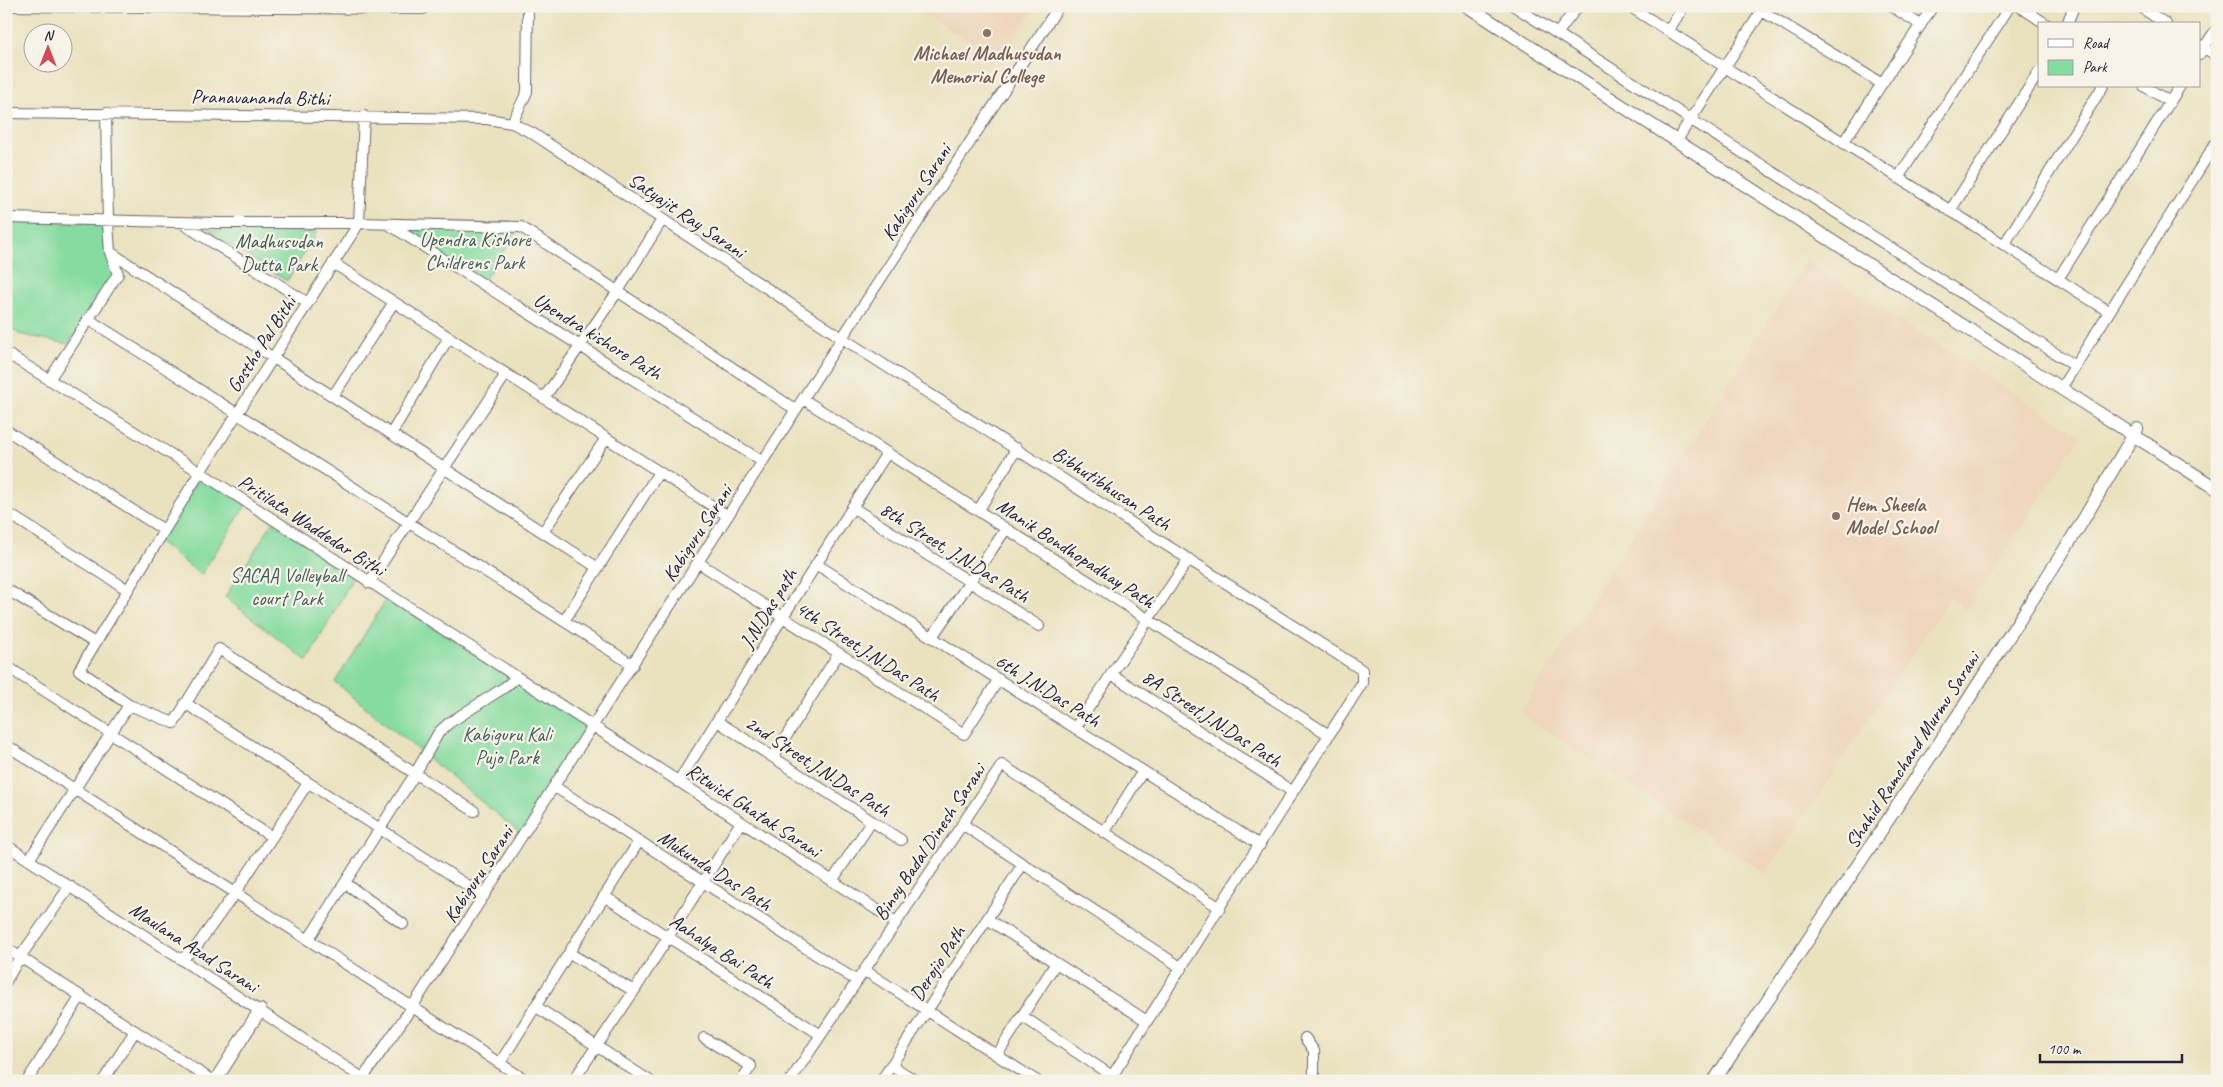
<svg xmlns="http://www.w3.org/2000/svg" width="2223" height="1087" font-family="Caveat,sans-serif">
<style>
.built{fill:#efd6bc}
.green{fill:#86dca0;stroke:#547f6e}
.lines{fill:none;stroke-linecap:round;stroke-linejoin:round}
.minor-casing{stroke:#686569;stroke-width:12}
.tertiary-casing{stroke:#686569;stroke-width:14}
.minor{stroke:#fff;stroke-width:10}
.tertiary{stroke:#fff;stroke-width:12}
.education-dot{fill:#8d6e63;stroke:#f7f3e8;stroke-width:2}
.labels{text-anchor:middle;stroke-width:4.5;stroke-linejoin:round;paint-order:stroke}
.education-label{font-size:20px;font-weight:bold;fill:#785e54;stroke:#f7f3e8}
.street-label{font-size:20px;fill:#22223b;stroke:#f7f3e8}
.park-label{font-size:20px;fill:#405a59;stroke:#f7f3e8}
</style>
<rect width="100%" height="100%" fill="#f7f3e8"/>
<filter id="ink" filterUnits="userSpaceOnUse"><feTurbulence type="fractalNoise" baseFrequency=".02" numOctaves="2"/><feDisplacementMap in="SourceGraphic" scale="10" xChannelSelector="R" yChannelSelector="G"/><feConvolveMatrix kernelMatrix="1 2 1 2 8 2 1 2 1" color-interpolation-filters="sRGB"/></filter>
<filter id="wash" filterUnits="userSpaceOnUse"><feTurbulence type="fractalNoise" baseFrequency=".0096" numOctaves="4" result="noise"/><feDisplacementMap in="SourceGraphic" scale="20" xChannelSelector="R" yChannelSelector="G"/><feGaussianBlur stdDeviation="1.12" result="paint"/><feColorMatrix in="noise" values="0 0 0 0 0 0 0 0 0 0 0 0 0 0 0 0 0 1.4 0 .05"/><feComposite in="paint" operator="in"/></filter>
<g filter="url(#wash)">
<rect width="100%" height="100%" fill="#eae2bf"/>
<path class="built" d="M910,6H1036L1001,60Z
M1807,261L2081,436L1966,610L1950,597L1766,874L1520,713Z"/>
<path class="green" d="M10,221L108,223L116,277L68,344L19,334L6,324V228Z
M397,226L521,227L482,283Z
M206,230L317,232L287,281Z
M199,475L246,505L201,575L158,541Z
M273,522L355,574L307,661L225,597Z
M387,598L593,728L521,834L335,682Z"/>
</g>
<g filter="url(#ink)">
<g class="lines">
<defs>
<path id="minor" d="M6,6L423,9V6
M1514,6L2075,366
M1629,6L2108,311
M1891,6L1921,25
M2019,6L2046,24
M2139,6L2166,24
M1762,11L1882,84
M2067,24L2074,6
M1668,31L1684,6
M1557,34L1578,6
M2200,45L2217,56
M2199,55L2217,28
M2144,86L2170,102
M6,113L487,119L512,123L532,133L842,338L1362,670V683L1109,1081
M364,116L359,223L200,472L79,670L129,705L174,723L219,649L474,811
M512,123L527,92L528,6
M1677,140L1765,6
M1843,143L1933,6
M1898,178L2010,6
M1950,211L2039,72
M6,218L219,223H359L521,227L796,410
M180,222L308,303
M388,224L763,462
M2004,245L2103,86
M110,252L598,568
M333,263L728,516
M2058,279L2180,86
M88,319L633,665
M6,360L9,355L200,472L896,922
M49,380L118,274L110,252L108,223L106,113
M2059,388L2065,382L2217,141
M333,396L394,302
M544,398L618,291L662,220
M803,399L1329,735
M6,430L164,530
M391,434L449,337
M852,507L1039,626
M978,511L1017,448
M6,512L128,590
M543,532L606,438
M699,563L964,734L999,679
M816,564L1260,845
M369,583L506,374
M6,589L95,643
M564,621L659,472
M932,637L1006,529
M6,666L272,837
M1111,674L1293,792
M185,703L484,896
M717,721L901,840
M1075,728L1189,559
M6,745L527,1081
M773,757L839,653
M678,782L887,453
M555,787L857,981
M962,824L1182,968
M1104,833L1143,771
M6,845L367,1081
M29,860L129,705
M832,881L872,821
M345,883L403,924
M604,896L821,1035
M987,919L1147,1021
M308,940L415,774L439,732L449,723L505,687L516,678
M6,948L213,1081
M569,953L634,991
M182,959L196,947L235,893L308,783
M864,970L1037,1081
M6,981L20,957L70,886
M535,1006L650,1081
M1022,1016L1112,1076
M704,1038L751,1066L741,1081
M1305,1038L1314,1051V1081
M997,1055L1056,963
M500,1063L639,841
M891,1065L916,1081
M363,1078L412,1007L842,338L1059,6
M27,1081L81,996
M103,1081L135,1031
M573,1081L634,991L741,822
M790,1081L1002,765L1220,908
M881,1081L1023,864"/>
<path id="tertiary" d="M1467,6L2217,489
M215,1081L260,1010
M1714,1081L1968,700L2079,527L2137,429"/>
</defs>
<use href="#minor" class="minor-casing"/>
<use href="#tertiary" class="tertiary-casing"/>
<use href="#minor" class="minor"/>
<use href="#tertiary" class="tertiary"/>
</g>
</g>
<g class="education-dot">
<circle cx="987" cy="33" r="5"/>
<circle cx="1836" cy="516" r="5"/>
</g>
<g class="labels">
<g class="education-label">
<text x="987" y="60">Michael Madhusudan<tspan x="987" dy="23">Memorial College</tspan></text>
<text x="1846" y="511" text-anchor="start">Hem Sheela<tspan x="1846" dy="23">Model School</tspan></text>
</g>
<g class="street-label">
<text transform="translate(260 97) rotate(1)" y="7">Pranavananda Bithi</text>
<text transform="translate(916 192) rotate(-57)" y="7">Kabiguru Sarani</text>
<text transform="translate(687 215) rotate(34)" y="7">Satyajit Ray Sarani</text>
<text transform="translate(598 336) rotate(32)" y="7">Upendra kishore Path</text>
<text transform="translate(261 344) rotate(-57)" y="7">Gostho Pal Bithi</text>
<text transform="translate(1112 488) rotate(33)" y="7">Bibhutibhusan Path</text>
<text transform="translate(312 525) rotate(33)" y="7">Pritilata Waddedar Bithi</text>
<text transform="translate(697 533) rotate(-57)" y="7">Kabiguru Sarani</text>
<text transform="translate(955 552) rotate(32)" y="7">8th Street, J.N.Das Path</text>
<text transform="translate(1076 553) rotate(33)" y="7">Manik Bondhopadhay Path</text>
<text transform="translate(768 608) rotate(-58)" y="7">J.N.Das path</text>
<text transform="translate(868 651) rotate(33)" y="7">4th Street,J.N.Das Path</text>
<text transform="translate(1048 690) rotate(32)" y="7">6th J.N.Das Path</text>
<text transform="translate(1212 718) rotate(33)" y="7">8A Street,J.N.Das Path</text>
<text transform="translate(1912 750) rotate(-57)" y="7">Shahid Ramchand Murmu Sarani</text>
<text transform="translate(818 766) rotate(33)" y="7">2nd Street,J.N.Das Path</text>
<text transform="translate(754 810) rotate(33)" y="7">Ritwick Ghatak Sarani</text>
<text transform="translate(929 842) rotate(-56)" y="7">Binoy Badal Dinesh Sarani</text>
<text transform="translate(715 870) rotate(33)" y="7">Mukunda Das Path</text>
<text transform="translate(478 874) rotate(-57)" y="7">Kabiguru Sarani</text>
<text transform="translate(194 947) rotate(33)" y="7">Maulana Azad Sarani</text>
<text transform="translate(722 951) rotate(33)" y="7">Aahalya Bai Path</text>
<text transform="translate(937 963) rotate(-57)" y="7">Derojio Path</text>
</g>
<g class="park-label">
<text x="475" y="246">Upendra Kishore<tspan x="475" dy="23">Childrens Park</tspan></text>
<text x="279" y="248">Madhusudan<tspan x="279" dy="23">Dutta Park</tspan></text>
<text x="287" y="582">SACAA Volleyball<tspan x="287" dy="23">court Park</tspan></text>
<text x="507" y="741">Kabiguru Kali<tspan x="507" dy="23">Pujo Park</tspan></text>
</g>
</g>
<rect width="2223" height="1087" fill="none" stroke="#f7f3e8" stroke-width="25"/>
<rect x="2038" y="22" width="162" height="65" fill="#f7f3e8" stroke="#a29fa3"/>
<rect x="2048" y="39" width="25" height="8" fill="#ffffff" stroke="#a29fa3"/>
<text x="2083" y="48" font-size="15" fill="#22223b">Road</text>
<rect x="2048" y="60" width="25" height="15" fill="#86dca0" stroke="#a29fa3"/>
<text x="2083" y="72" font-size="15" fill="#22223b">Park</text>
<g transform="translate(48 48)"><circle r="24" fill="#f7f3e8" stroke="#a29fa3"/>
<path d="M0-4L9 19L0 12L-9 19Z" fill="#d1495b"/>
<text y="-8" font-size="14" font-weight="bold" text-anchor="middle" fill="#22223b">N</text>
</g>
<path d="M2040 1054v8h142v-8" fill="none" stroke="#22223b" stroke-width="2.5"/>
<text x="2048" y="1054" font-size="15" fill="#22223b" stroke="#f7f3e8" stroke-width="4" paint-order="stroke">100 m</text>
</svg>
